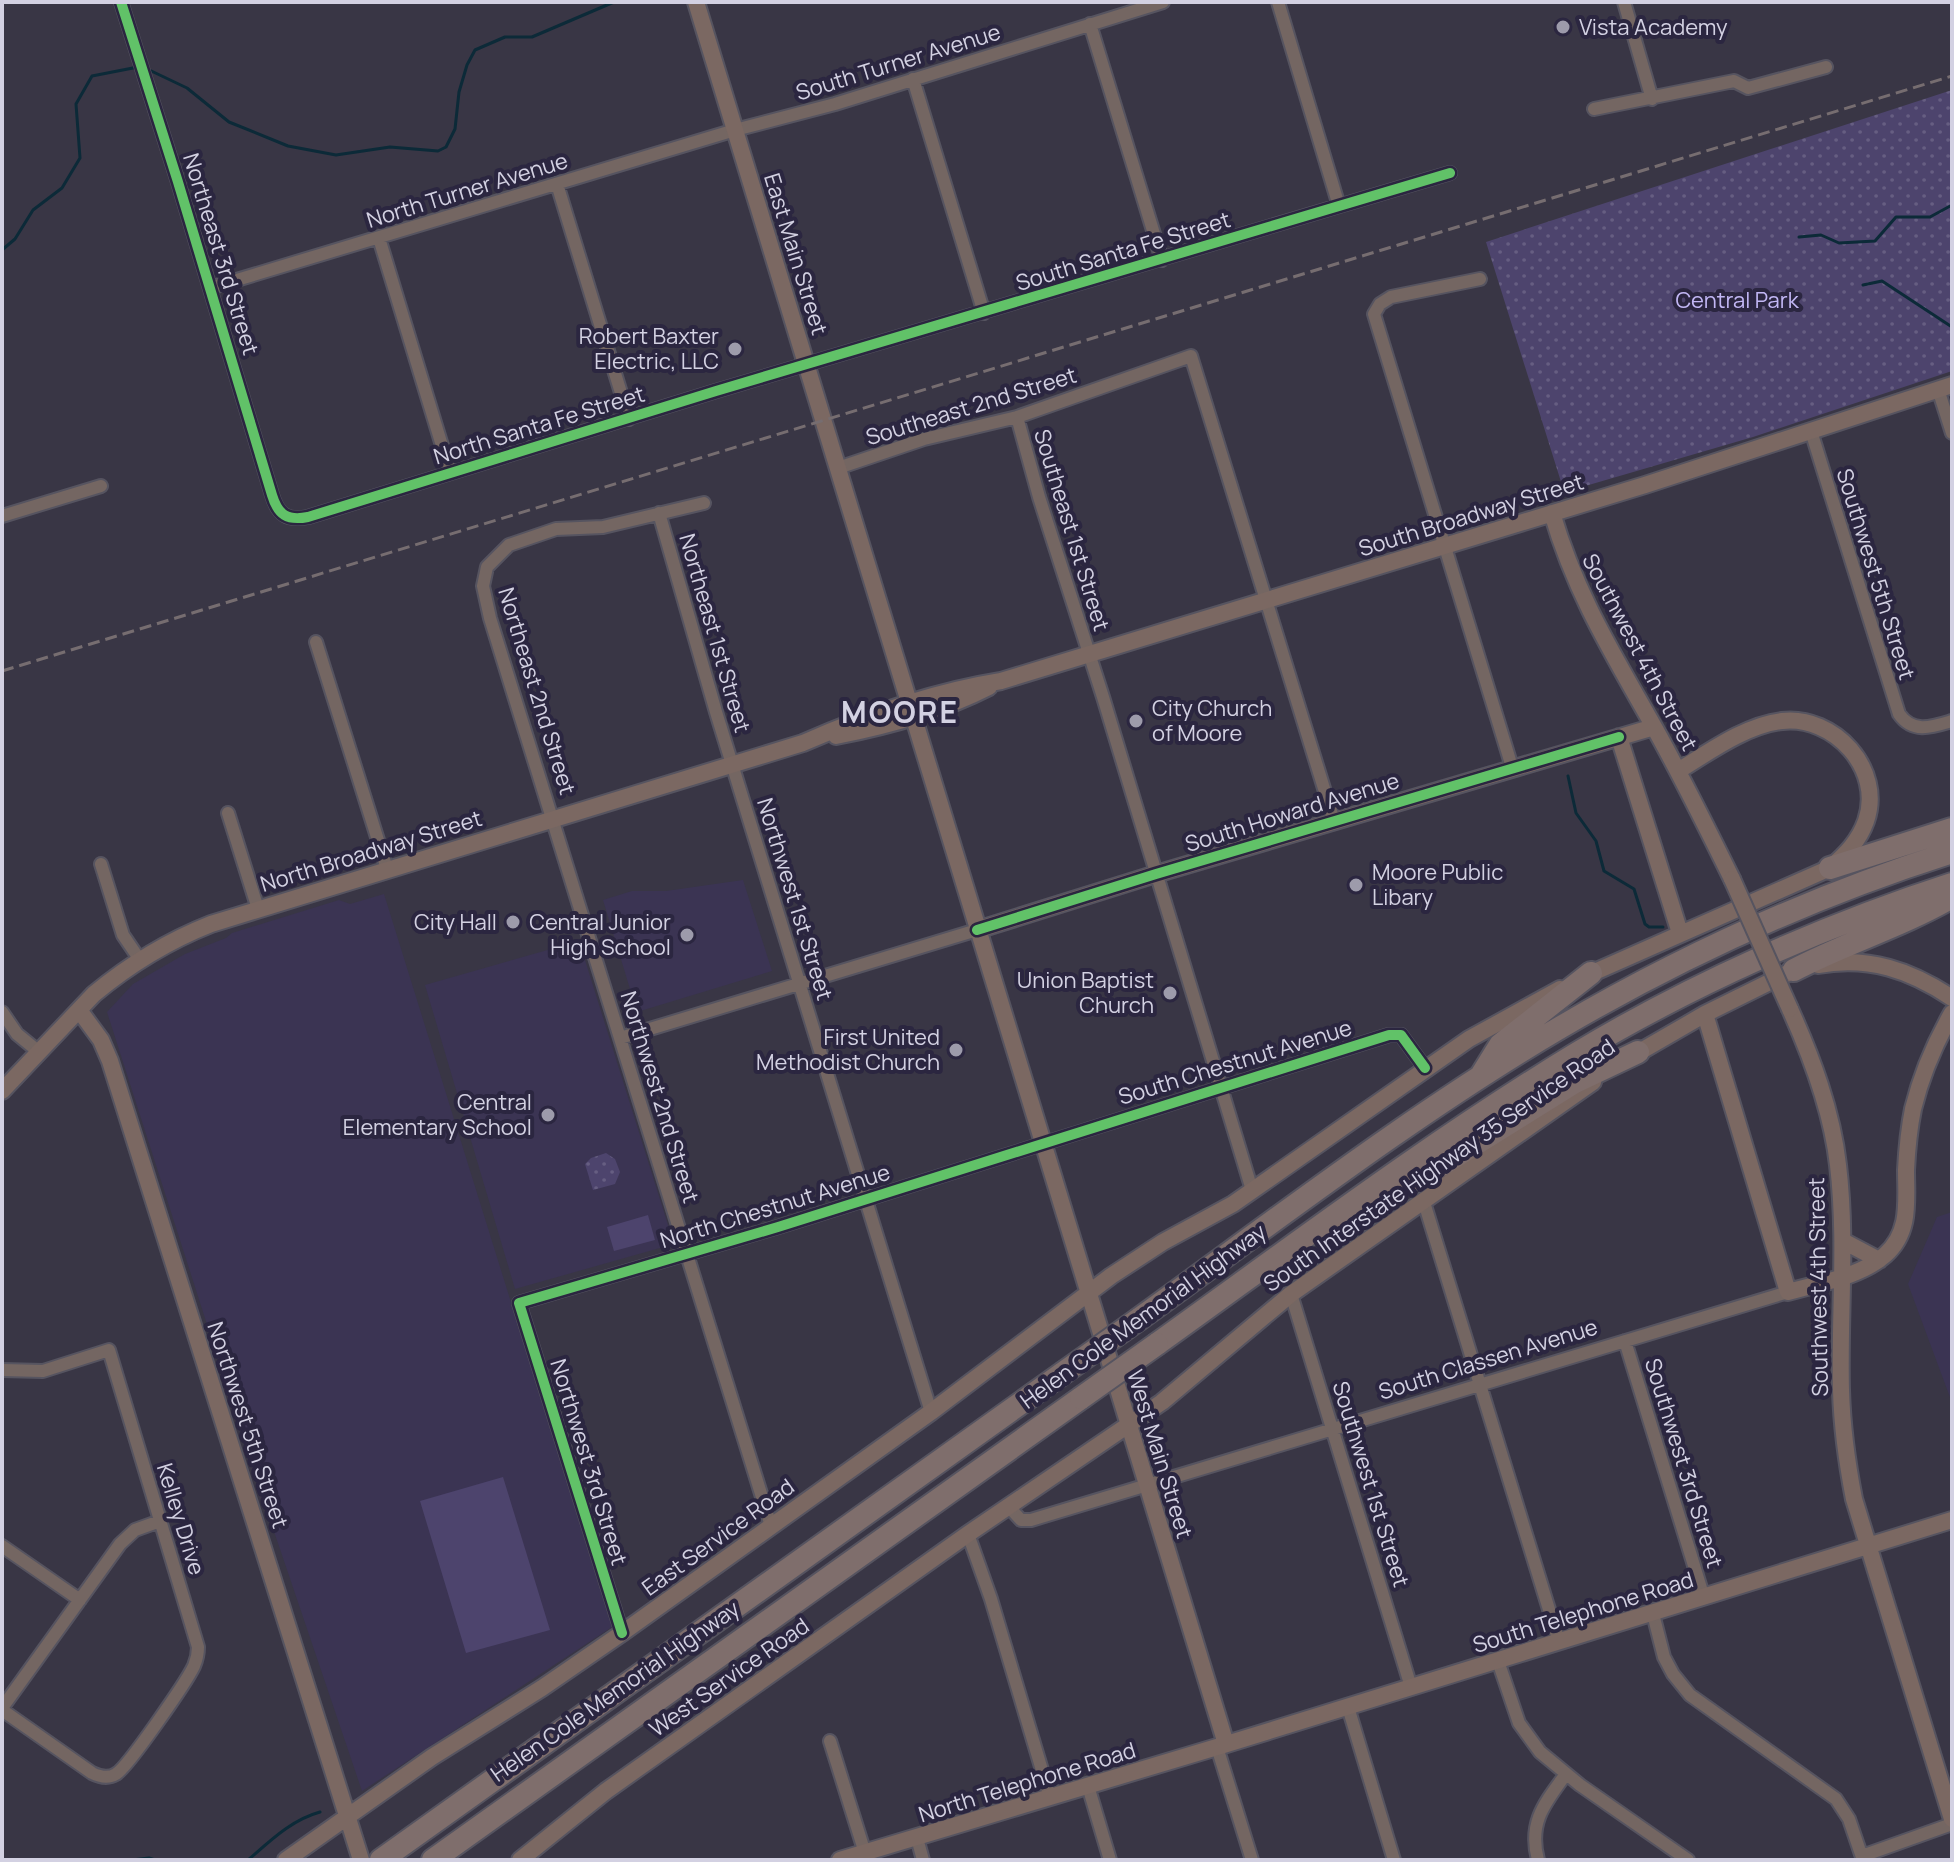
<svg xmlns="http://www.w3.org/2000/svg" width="1954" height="1862" font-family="Manrope,sans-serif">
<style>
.built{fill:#3b3453}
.park{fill:url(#park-dots)}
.garden{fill:#4d446d}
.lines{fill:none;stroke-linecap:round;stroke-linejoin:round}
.stream{stroke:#0c2a38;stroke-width:3}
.street-casing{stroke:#565460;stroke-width:16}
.secondary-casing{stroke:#565460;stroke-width:20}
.highway-casing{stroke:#565460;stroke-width:26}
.street{stroke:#746662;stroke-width:12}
.secondary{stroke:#7b6862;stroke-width:16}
.highway{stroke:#7f6e6c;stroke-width:22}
.rail{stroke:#766d70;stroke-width:3;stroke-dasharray:12 6;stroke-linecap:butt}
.secondary-bridge-casing{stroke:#565460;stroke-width:20;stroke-linecap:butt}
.highway-bridge-casing{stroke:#565460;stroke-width:26;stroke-linecap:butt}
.secondary-bridge{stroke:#7b6862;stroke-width:16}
.highway-bridge{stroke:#7f6e6c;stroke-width:22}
.cycleway-casing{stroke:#2b2640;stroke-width:15}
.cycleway{stroke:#61c268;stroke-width:10}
.poi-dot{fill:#9d9bab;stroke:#2b2640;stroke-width:3}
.labels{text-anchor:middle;stroke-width:8;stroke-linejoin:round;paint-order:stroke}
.poi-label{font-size:22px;fill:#d3d1e2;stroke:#2b2640;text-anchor:end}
.street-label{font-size:22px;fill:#d3d1e2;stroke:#2b2640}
.park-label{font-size:22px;fill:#c2b7f4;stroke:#2b2640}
.district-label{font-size:30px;font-weight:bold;letter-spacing:2px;fill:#d3d1e2;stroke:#2b2640}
</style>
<defs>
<pattern id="park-dots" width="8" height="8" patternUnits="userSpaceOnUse" patternTransform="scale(2)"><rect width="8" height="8" fill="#4d446d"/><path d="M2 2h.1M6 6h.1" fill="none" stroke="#665e82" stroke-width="1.8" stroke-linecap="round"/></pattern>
</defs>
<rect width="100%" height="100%" fill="#393645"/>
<path class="built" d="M743,880L772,971L637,1012L603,900L632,891H666Z
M384,894L612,1627L362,1791L261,1493L107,1012L133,984L185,954L226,938L232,933L339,900L350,904Z
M579,941L674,1244L515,1289L425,985Z
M1952,1212V1399L1951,1400L1908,1284L1937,1217Z"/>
<path class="park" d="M1952,90V371L1753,437L1575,489L1562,485L1486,242Z
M606,1153L615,1159L620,1172L615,1184L593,1190L585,1164L591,1158Z"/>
<path class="garden" d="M648,1215L655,1240L614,1251L607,1227Z
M503,1477L550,1630L466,1653L420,1501Z"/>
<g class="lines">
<path class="stream" d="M145,68L187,88L229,122L288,146L336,155L390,147L438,151L446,147L455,129L459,92L467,65L475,50L505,37H532L614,2
M1799,237L1821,235L1839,243L1875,241L1896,217H1930L1952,205
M2,250L15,239L33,210L62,188L80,158L76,104L92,76L138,67
M1863,285L1882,281L1952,327
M1568,776L1576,813L1596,841L1604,871L1634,889L1645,924L1649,927H1663
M132,1860L149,1858L155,1860
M248,1860C270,1841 291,1820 320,1812"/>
<defs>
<path id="street" d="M121,2L178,182L272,495C278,515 287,521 308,517L716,391L1450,173
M1278,2L1339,206
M1624,2L1652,99
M1090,24L1162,260
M913,79L984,313
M1594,109L1734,81L1748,88L1826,67
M557,184L629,419
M379,238L450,472
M1480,279L1391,297L1380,304L1374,314L1512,767
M210,288L735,130L835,104L1163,2
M1938,389L1952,433
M1017,417L1039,497L1103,697L1252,1190
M1811,431L1899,714C1913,734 1932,727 1952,721
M838,468L924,439L1017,417L1191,356L1334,821
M704,503L603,527L556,529L509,545L487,567L483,586L490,618L771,1526
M659,513L716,712L931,1412
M2,516L101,486
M316,642L387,869
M228,813L258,909
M101,864L123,935L140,960
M2,1012L17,1034L39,1052
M620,1038L977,930
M1423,1199L1559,1642
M1291,1294L1411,1687
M1625,1341L1704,1598
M2,1370L43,1371L109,1350L198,1647C198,1654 197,1659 194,1666C187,1681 128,1767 116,1774C108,1779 100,1777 92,1773L2,1710
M1008,1506L1021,1520H1031L1788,1292
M968,1534L991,1599L1050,1797
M2,1546L80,1600
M1653,1614L1664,1657L1673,1674L1690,1695L1836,1799L1849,1819L1863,1860
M622,1633L519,1303L778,1227L1389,1035H1401L1425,1068
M1498,1661L1519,1723L1540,1752L1580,1785L1688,1860
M1348,1707L1394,1860
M2,1708L120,1544L135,1530L160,1521
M830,1741L865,1853
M1217,1747L1252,1860
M1088,1786L1110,1860
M917,1838L923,1860
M1862,1856L1952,1824
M1538,1860C1528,1822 1545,1803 1566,1774"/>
<path id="secondary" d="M696,2L1226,1744
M1552,513C1576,595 1613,654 1654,727C1682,777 1707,828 1732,879
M836,736C888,726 942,711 989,687
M1619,737L1680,933
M977,930L1156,874L1654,727
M1818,965C1869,956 1910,970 1952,998
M1581,978L1830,868C1846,854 1859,841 1866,821C1884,769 1834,715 1782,721C1746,725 1709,752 1678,771
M1790,1009C1812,1058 1832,1111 1838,1165C1847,1240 1839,1315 1841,1390C1842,1427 1847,1463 1854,1499L1952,1819
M79,1010L101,1040L110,1061L361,1860
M1705,1014L1788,1292C1819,1283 1860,1277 1885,1255C1911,1232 1906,1201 1906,1170C1907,1150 1909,1129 1913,1109C1921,1076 1935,1043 1952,1013
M1629,1058L1705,1014L1788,973
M2,1091L94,994C129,965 168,941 211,924L803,743C867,715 932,692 1001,681L1645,485L1952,385
M1843,1241L1879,1260
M286,1860L432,1757L542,1688L622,1633L931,1412L1111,1276L1163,1242L1233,1204L1469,1039L1560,989
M520,1860L606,1791L968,1534L1162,1402L1291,1294L1593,1082
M840,1860L1217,1747L1952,1520"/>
<path id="highway" d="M1830,868L1952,829
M1794,970C1846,943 1902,926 1952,897
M1482,1074L1500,1045L1591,973
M1395,1186L1437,1168L1575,1082L1638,1052
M1139,1319C1276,1220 1416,1112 1561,1027C1684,955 1816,895 1952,852
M1157,1344C1295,1245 1431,1142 1576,1054C1690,985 1825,925 1952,884
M381,1860L1063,1373
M433,1860L1081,1398"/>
</defs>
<use href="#street" class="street-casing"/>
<use href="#secondary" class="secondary-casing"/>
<use href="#highway" class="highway-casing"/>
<use href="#street" class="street"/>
<use href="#secondary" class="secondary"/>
<use href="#highway" class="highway"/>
<path class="rail" d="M2,671L1952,76"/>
<defs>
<path id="secondary-bridge" d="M1732,879L1790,1009"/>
<path id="highway-bridge" d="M1063,1373L1139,1319
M1081,1398L1157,1344"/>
</defs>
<use href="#secondary-bridge" class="secondary-bridge-casing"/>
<use href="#highway-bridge" class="highway-bridge-casing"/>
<use href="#secondary-bridge" class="secondary-bridge"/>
<use href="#highway-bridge" class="highway-bridge"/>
<defs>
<path id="cycleway" d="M121,2L178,182L272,495C278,515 287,521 308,517L716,391L1450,173
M977,930L1156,874L1619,737
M622,1633L519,1303L778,1227L1389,1035H1401L1425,1068"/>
</defs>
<use href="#cycleway" class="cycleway-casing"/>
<use href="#cycleway" class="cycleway"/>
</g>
<g class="poi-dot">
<circle cx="1563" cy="27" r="8"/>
<circle cx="735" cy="349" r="8"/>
<circle cx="1136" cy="721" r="8"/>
<circle cx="1356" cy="885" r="8"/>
<circle cx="513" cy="922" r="8"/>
<circle cx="687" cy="935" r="8"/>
<circle cx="1170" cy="993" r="8"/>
<circle cx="956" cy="1050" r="8"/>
<circle cx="548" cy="1115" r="8"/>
</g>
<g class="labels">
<g class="poi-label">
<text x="1579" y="35" text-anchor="start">Vista Academy</text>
<text x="719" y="344">Robert Baxter<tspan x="719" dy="25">Electric, LLC</tspan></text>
<text x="1152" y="716" text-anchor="start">City Church<tspan x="1152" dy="25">of Moore</tspan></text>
<text x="1372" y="880" text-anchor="start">Moore Public<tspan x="1372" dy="25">Libary</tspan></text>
<text x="497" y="930">City Hall</text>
<text x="671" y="930">Central Junior<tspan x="671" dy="25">High School</tspan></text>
<text x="1154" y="988">Union Baptist<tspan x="1154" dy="25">Church</tspan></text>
<text x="940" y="1045">First United<tspan x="940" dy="25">Methodist Church</tspan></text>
<text x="532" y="1110">Central<tspan x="532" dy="25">Elementary School</tspan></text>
</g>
<g class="street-label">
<text transform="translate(898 62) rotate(-17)" y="8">South Turner Avenue</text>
<text transform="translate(467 190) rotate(-17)" y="8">North Turner Avenue</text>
<text transform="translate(1123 251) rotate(-17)" y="8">South Santa Fe Street</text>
<text transform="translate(221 254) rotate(73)" y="8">Northeast 3rd Street</text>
<text transform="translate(796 254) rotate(73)" y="8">East Main Street</text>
<text transform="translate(971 406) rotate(-17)" y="8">Southeast 2nd Street</text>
<text transform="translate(539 425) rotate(-17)" y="8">North Santa Fe Street</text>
<text transform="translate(1471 515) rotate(-17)" y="8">South Broadway Street</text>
<text transform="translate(1072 530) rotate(73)" y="8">Southeast 1st Street</text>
<text transform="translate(1876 574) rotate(73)" y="8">Southwest 5th Street</text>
<text transform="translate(715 633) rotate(74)" y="8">Northeast 1st Street</text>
<text transform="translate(1640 652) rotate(62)" y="8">Southwest 4th Street</text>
<text transform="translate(537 691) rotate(73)" y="8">Northeast 2nd Street</text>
<text transform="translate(1292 812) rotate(-17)" y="8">South Howard Avenue</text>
<text transform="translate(371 851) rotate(-17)" y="8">North Broadway Street</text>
<text transform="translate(795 899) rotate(73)" y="8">Northwest 1st Street</text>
<text transform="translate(1235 1062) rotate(-17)" y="8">South Chestnut Avenue</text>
<text transform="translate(660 1097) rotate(73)" y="8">Northwest 2nd Street</text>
<text transform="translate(1439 1165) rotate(-35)" y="8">South Interstate Highway 35 Service Road</text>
<text transform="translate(775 1206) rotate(-17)" y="8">North Chestnut Avenue</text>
<text transform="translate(1818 1287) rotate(-91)" y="8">Southwest 4th Street</text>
<text transform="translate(1143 1316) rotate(-36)" y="8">Helen Cole Memorial Highway</text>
<text transform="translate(1488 1359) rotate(-17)" y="8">South Classen Avenue</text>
<text transform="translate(248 1425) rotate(72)" y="8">Northwest 5th Street</text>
<text transform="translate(1160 1454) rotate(73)" y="8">West Main Street</text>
<text transform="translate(589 1462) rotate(73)" y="8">Northwest 3rd Street</text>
<text transform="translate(1684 1463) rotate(73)" y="8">Southwest 3rd Street</text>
<text transform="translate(1371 1484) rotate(73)" y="8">Southwest 1st Street</text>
<text transform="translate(181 1519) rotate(73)" y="8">Kelley Drive</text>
<text transform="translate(718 1537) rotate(-36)" y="8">East Service Road</text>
<text transform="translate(1583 1612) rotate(-17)" y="8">South Telephone Road</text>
<text transform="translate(729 1677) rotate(-35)" y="8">West Service Road</text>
<text transform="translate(615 1691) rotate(-35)" y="8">Helen Cole Memorial Highway</text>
<text transform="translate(1027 1782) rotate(-17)" y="8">North Telephone Road</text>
</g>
<g class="park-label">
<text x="1737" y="308">Central Park</text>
</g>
<g class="district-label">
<text x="900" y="723">MOORE</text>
</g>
</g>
<rect width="1954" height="1862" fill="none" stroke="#d3d1e2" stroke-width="8"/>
</svg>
